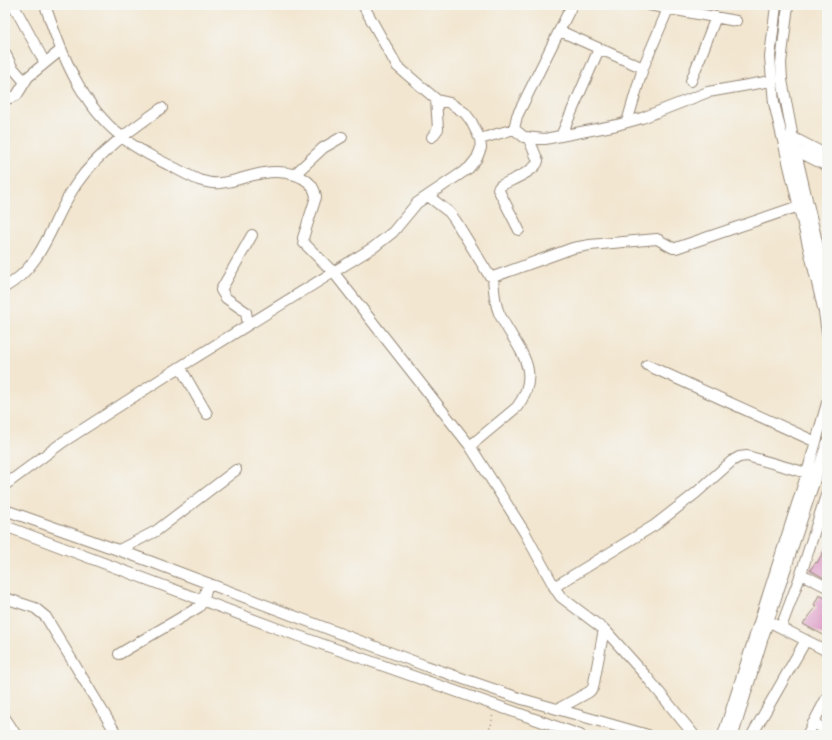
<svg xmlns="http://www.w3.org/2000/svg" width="832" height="740" font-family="'Comic Neue',sans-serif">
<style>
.building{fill:#da92c2}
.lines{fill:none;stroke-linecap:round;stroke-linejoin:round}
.minor-casing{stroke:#968877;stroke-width:12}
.path{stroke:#968877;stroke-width:1.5;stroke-dasharray:1 3;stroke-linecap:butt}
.minor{stroke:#fff;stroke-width:10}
</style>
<rect width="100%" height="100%" fill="#f6f6f2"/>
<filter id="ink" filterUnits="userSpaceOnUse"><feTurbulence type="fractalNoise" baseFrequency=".025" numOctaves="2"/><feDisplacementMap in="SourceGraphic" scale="8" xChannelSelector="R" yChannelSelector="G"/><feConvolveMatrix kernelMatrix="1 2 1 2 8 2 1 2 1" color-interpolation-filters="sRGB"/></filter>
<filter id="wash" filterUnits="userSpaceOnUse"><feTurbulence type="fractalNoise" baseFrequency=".012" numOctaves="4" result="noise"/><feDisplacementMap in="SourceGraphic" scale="16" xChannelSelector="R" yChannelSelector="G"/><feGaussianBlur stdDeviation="0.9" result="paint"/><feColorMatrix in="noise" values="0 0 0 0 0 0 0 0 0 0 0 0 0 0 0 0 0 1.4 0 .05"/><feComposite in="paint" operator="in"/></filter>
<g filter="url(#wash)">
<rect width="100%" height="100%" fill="#f2e6d0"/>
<g id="blocks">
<path class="building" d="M827,546V574L824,578L810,570L816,562L817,563Z
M819,595L827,599V637L803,624L817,606L814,605Z"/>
</g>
</g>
<g filter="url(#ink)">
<use href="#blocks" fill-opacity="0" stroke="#968877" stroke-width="1"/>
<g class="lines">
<defs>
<path id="minor" d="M45,5C61,53 81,105 122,137C136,149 153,157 169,165C179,170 189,176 199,180C206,182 212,184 220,183C235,182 249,175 264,173C283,170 313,174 316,197L303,238L304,243L334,273L470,446L525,533L556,590L561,597L606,631L646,676L694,735
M572,5L517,116L514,129L524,137L545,139L617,125L642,118L708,92L771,81
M649,5L736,21
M776,5L770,57L774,103L824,312L827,333
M788,5L781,63L782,80L795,149L827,284
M14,6L45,63
M560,31L643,68
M5,53L12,67L25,82
M691,81L716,17
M5,100L17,95L28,77L61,50
M627,122L643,68L668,9
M561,136L599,49
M432,137L438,129L436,99
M788,137L794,138L827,155
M480,139L514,129
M791,148L827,166
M295,174L323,148L342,137
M428,196L449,212L455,220L489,275L493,277L573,248L590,245L657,239L673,248H676L799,206
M519,230L498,189L500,186C509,181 536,171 538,161L528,137
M5,287C45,265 52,218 77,183C99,152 132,129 162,108
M248,325L246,312L226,298L221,290L252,235
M647,365L816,442
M180,367L207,414
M470,446L517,407C545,369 515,347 499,313C494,302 494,289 493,277
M5,485L63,442L180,367L374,247L393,232L417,203L469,168L477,158L481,148L480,139L471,121L465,113L450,103L437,100L397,66L363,5
M5,510L149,561L426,666L522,699L648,735
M5,526L276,628L580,735
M119,550L156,531L236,470
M801,574L827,587
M554,587L655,525L696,493L732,461L739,457L747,456L807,473
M5,598L35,608L46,617L117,735
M762,618L827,651
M781,627L801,574L827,492
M119,654L199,607L203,601L208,583
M558,709L589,692L593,688L604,629
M5,718L16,735
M813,723L827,730
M723,735L807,473L827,403
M733,735L763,637L827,443
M752,735L806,640
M807,735L827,697"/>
</defs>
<use href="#minor" class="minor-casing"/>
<path class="path" d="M485,735L491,726L493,713"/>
<use href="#minor" class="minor"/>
</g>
</g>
<rect width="832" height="740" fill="none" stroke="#f6f6f2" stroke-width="20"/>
</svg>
